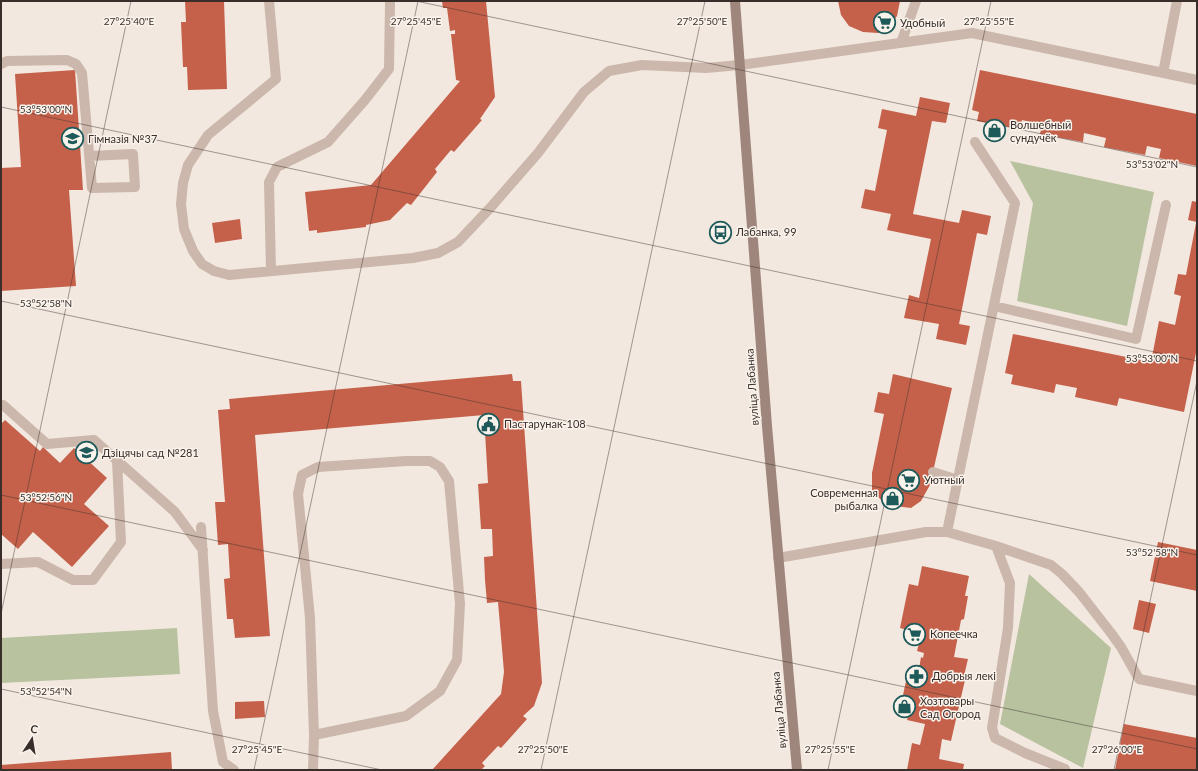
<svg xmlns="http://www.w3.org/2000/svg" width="1198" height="771" font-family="Lato,sans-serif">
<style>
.green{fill:#b8c29f}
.building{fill:#c5614b}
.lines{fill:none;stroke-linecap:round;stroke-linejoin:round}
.service{stroke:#cbb7ab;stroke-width:10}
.secondary{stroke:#9f867c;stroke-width:10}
.ticks{fill:none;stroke:#392e2a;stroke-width:1;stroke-opacity:0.45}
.labels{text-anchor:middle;stroke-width:3;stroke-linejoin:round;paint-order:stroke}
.poi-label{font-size:11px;fill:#392e2a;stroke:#faf3ec;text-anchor:start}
.street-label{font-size:11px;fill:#392e2a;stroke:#faf3ec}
.ticks-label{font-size:10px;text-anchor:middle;fill:#392e2a;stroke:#faf3ec;stroke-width:3;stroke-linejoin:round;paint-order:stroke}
</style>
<rect width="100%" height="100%" fill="#f3e8df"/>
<path class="green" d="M1010,161L1154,192L1127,326L1017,301L1033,203Z
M1029,574L1111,648L1083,768L1000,724Z
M177,628L180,674L1,683V638Z"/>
<path class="building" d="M185,1H224L227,89L188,90L187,67H183L181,22H186Z
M442,1H486L495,97L480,119L482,120L454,152L451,150L435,169L437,172L411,205L407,203L390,220L366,225V227L317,233V230L309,231L305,192L371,185L460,81L456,80L451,34H455V30L450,31L447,8H443Z
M838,1H900L897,16L889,26L878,33L863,32L849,26L841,15Z
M75,70L83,190H69L76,286L1,291V168L21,167L15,74Z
M980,70L1197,114V166L1159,158L1161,149L1147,146L1145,155L1104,147L1106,138L1084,133L1083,142L1040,134L1042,125L1022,120L1020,129L977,121L979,112L972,110Z
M920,97L950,103L946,123L932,121L913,214L959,223L962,210L991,216L987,235L977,233L959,324L970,326L966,345L936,339L939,324L904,318L909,295L919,298L931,239L887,230L891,214L861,208L865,189L875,191L887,130L878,128L882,109L916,116Z
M1192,201L1197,202V222L1188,220Z
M240,219L242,239L215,243L212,223Z
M1196,223L1197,348L1184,412L1119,398L1117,406L1075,397L1077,388L1056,384L1054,393L1011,384L1013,375L1005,373L1013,334L1151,362L1159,321L1175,325L1181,296L1174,294L1178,274L1186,275Z
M512,374L513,381H521L542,683L534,706L523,716L527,719L501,748L498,746L482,763L485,766L481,770H432L501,694L504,672L498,602L487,603L485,580L484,557L493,556L492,529H481L478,484L488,483L484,415L255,435L270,636L235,638L233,619H227L224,579L230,578L228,544L218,545L215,502H225L218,410L230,409L229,399Z
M893,374L952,388L930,485L921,501L911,508L895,506L882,501L872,490V473L884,414L874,412L878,392L889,394Z
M5,420L40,451L43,447L60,463L74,448L107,478L84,504L109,526L72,567L33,532L18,549L1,534V424Z
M1158,542L1197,550V591L1150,581Z
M922,566L969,576L965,596H968L964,619L961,620L954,657L968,659L963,680H965L951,741L942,739L939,759L964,764L963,770H907L912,743L920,745L925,724L907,720L909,711L900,709L909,667L919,669L921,657L923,658L924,653L917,651L919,643L906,640L908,630L900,628L909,584L918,586Z
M1139,600L1156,604L1149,633L1133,629Z
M264,701L265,717L235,719V702Z
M1124,724L1197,738V770H1115Z
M171,752L172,770H1V765Z"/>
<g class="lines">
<path class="service" d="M269,1L276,79L208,135L188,165L183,183L181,204L184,229L193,251L202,264L214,271L229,275L413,258L438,253L458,242L491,207L538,153L584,92L609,71L642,65L706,68L740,65L972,33L1197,80
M901,43L916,1
M1,64L7,61L67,60L76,64L82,73L92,188L135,187L133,154L89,156
M1163,73L1177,1
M271,270L269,182L277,167L328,142L365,100L389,69L390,1
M994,306L1136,339L1166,205
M1,405H3L47,444L94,440L175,512L203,550
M933,472L958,480
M201,527L213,711L223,762L234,770
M947,532L1015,203L975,142
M996,546L1051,565L1062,574L1079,592L1111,633L1121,647L1139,679L1197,691
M778,558L926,532H947L996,546L1010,583L1008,628L992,728L995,738L1025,753L1065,769
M1,564L38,562L73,580H93L121,542L117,461
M313,770L314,735L310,618L298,494L302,475L318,467L406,461H430L440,467L449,481L460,604L457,660L440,691L406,716L314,735"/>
<path class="secondary" d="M735,1L767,426L797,770"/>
</g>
<path class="ticks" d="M416,1L1197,167M1,107L1197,361M1,301L1197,555M1,495L1197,749M1,614L131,1M1,689L382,770M254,770L418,1M541,770L705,1M828,770L991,1M1114,770L1197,381"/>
<defs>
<symbol id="supermarket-ring" viewBox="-11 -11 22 22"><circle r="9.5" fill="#faf3ec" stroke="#1f5a5a" stroke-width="1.5"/><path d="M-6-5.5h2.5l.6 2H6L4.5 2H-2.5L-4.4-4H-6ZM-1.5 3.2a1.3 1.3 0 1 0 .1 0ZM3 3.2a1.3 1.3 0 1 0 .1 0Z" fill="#1f5a5a"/></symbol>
<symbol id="shop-ring" viewBox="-11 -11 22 22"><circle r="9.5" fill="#faf3ec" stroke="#1f5a5a" stroke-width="1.5"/><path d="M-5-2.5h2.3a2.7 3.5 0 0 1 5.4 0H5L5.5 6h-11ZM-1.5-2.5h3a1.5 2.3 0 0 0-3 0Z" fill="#1f5a5a"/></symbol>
<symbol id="school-ring" viewBox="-11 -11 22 22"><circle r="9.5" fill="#faf3ec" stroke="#1f5a5a" stroke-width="1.5"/><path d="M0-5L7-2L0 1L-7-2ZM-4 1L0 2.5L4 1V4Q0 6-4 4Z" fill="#1f5a5a"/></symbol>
<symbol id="bus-ring" viewBox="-11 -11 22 22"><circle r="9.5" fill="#faf3ec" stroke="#1f5a5a" stroke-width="1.5"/><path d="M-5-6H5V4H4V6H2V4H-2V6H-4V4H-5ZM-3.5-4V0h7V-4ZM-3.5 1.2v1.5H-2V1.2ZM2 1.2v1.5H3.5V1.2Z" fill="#1f5a5a"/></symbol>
<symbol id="civic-ring" viewBox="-11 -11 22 22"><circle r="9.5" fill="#faf3ec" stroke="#1f5a5a" stroke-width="1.5"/><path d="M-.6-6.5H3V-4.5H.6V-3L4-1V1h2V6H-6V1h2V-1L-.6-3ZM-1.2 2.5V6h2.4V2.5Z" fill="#1f5a5a"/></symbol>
<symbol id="pharmacy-ring" viewBox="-11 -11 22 22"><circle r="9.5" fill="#faf3ec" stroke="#1f5a5a" stroke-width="1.5"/><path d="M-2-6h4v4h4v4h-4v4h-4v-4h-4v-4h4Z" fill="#1f5a5a"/></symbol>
</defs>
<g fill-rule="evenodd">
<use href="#supermarket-ring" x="872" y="10" width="25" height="25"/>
<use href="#shop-ring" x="982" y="118" width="25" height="25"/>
<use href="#school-ring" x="60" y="126" width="25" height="25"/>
<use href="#bus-ring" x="708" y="220" width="25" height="25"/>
<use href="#civic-ring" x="476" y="412" width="25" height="25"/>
<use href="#school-ring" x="74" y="440" width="25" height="25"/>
<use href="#supermarket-ring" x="896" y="468" width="25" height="25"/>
<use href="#shop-ring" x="880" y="486" width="25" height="25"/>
<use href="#supermarket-ring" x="902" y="622" width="25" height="25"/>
<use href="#pharmacy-ring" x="904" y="664" width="25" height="25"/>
<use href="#shop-ring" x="892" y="694" width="25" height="25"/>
</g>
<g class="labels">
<g class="poi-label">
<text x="900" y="27">Удобный</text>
<text x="1010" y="129">Волшебный<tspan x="1010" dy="13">сундучёк</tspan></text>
<text x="88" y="143">Гімназія №37</text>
<text x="736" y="236">Лабанка, 99</text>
<text x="504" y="428">Пастарунак-108</text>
<text x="102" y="457">Дзіцячы сад №281</text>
<text x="924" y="484">Уютный</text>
<text x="878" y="497" text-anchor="end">Современная<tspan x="878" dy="13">рыбалка</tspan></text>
<text x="930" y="638">Копеечка</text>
<text x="932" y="680">Добрыя лекі</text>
<text x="920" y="705">Хозтовары<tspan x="920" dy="13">Сад Огород</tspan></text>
</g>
<g class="street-label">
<text transform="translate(752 387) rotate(-94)" y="4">вуліца Лабанка</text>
<text transform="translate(779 710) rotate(-95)" y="4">вуліца Лабанка</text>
</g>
</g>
<g class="ticks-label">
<text x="129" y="25">27°25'40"E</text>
<text x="416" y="25">27°25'45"E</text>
<text x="702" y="25">27°25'50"E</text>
<text x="989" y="25">27°25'55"E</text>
<text x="46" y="113">53°53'00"N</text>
<text x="1152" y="168">53°53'02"N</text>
<text x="46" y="307">53°52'58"N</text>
<text x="1152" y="362">53°53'00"N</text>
<text x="46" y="501">53°52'56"N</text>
<text x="1152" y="556">53°52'58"N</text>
<text x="46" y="695">53°52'54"N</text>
<text x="257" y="753">27°25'45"E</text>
<text x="543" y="753">27°25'50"E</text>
<text x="830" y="753">27°25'55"E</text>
<text x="1117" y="753">27°26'00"E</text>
</g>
<rect width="1198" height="771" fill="none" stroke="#392e2a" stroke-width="4"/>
<g transform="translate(32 739) rotate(12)" stroke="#faf3ec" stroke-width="3" paint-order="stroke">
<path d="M0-3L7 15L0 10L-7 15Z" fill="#392e2a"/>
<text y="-6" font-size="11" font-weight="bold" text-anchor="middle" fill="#392e2a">С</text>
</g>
</svg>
